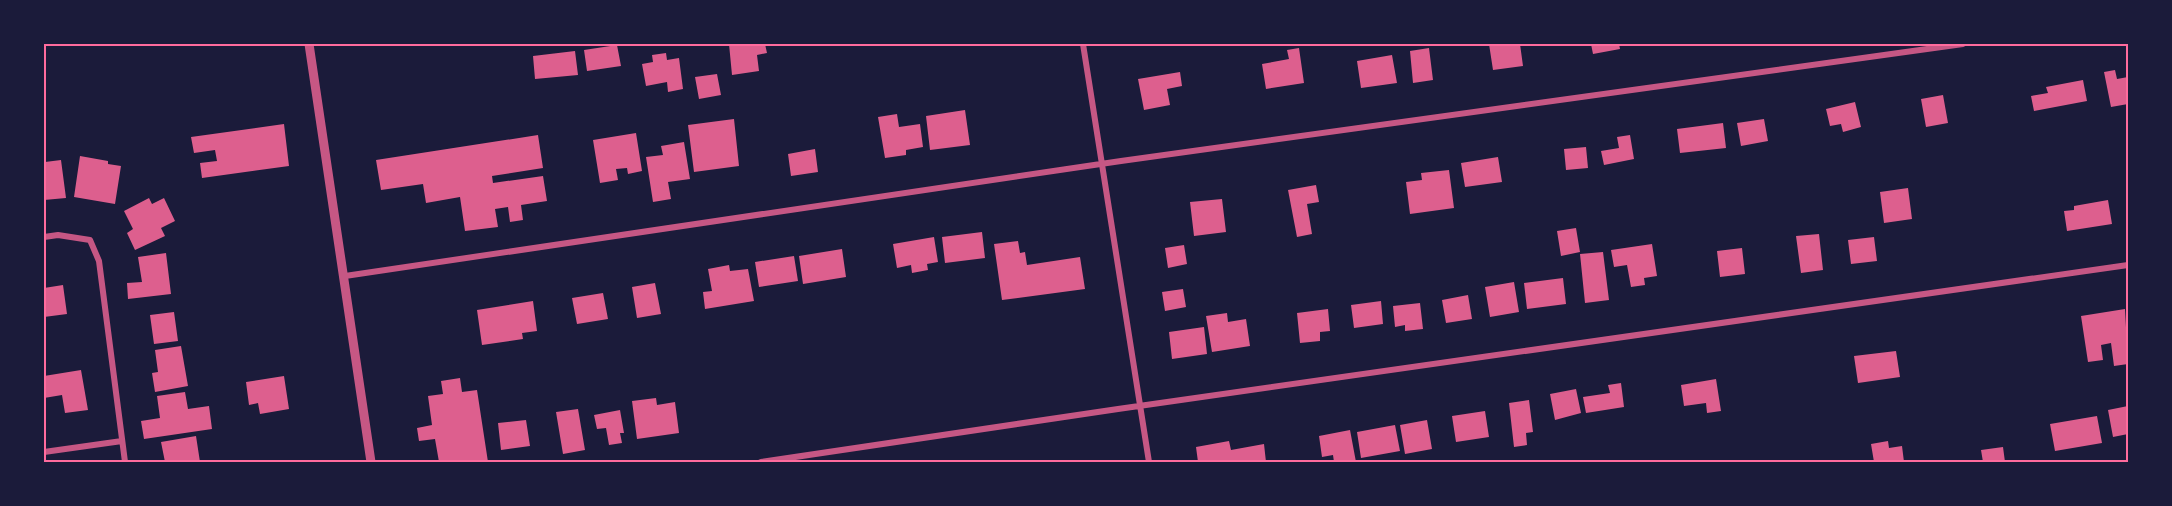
<svg xmlns="http://www.w3.org/2000/svg" width="2172" height="506" font-family="'Libre Baskerville',serif">
<style>
.building{fill:#dd5f8e}
.lines{fill:none;stroke-linecap:round;stroke-linejoin:round}
.minor{stroke:#c65784;stroke-width:6}
.tertiary{stroke:#c65784;stroke-width:9}
.neatline{fill:none;stroke:#ff6b9d;stroke-width:2}
</style>
<rect width="100%" height="100%" fill="#1b1b3a"/>
<path class="building" d="M729,44H765L767,53L757,55L759,71L732,75Z
M1489,44H1520L1523,66L1493,70Z
M1591,44H1619L1620,49L1593,54Z
M617,45L621,66L587,71L584,50Z
M1299,48L1304,83L1266,89L1262,64L1289,59L1287,50Z
M1429,48L1433,80L1413,83L1410,51Z
M575,51L578,75L535,79L533,56Z
M666,53L667,60L679,58L683,89L668,92L667,82L646,86L642,64L653,62L652,55Z
M1392,55L1397,83L1361,88L1357,61Z
M2115,70L2117,79L2128,77V104L2111,107L2104,72Z
M1180,72L1182,86L1167,89L1170,105L1144,110L1138,79Z
M717,74L721,95L699,99L695,77Z
M2083,80L2087,101L2034,111L2031,96L2048,93L2046,87Z
M1943,95L1948,123L1926,127L1921,99Z
M1855,102L1861,127L1843,132L1841,124L1830,126L1826,109Z
M965,110L970,145L930,150L926,116Z
M897,114L899,127L920,124L923,147L906,150V155L885,158L878,117Z
M734,119L739,166L694,172L688,125Z
M1764,119L1768,141L1741,146L1737,123Z
M1723,123L1726,148L1680,153L1677,129Z
M284,124L289,166L202,178L200,163L217,161L215,150L194,153L191,137Z
M636,133L642,171L628,174L627,168L616,169L618,180L600,183L593,140Z
M538,135L543,168L492,176L493,183L543,176L547,201L521,205L523,220L510,222L508,207L495,209L498,227L465,231L460,197L426,203L423,184L381,190L376,160Z
M1630,135L1634,159L1604,165L1601,151L1619,148L1617,137Z
M684,142L690,179L668,182L671,199L653,202L646,157L663,155L661,146Z
M1586,147L1588,168L1566,170L1564,149Z
M815,149L818,172L791,176L788,154Z
M80,156L108,161V164L121,166L115,204L74,197Z
M1498,157L1502,182L1465,187L1461,163Z
M61,160L66,198L44,200L45,162Z
M1449,170L1454,208L1410,214L1406,182L1422,180L1421,173Z
M1316,185L1319,202L1307,204L1312,234L1297,237L1288,190Z
M1908,188L1912,219L1884,223L1880,192Z
M149,198L152,204L164,198L175,221L161,228L165,236L135,250L127,233L133,229L124,211Z
M1222,199L1226,232L1194,236L1190,202Z
M2108,200L2112,224L2067,231L2064,211L2074,210V206Z
M1576,228L1580,252L1561,256L1557,231Z
M982,232L985,258L945,263L942,237Z
M1819,234L1823,270L1801,273L1796,236Z
M934,237L938,262L927,264L928,270L912,273L911,265L897,268L893,244Z
M1874,237L1877,261L1851,264L1848,240Z
M1018,241L1020,253L1025,252L1027,265L1080,257L1085,289L1002,300L994,244Z
M1652,244L1657,276L1644,278L1645,285L1631,287L1627,265L1614,267L1611,250Z
M1184,245L1187,264L1168,268L1165,248Z
M1742,248L1745,274L1720,277L1717,251Z
M842,249L846,277L803,284L799,256Z
M1603,252L1609,300L1585,303L1580,254Z
M166,253L171,294L128,299L127,283L142,282L138,257Z
M794,256L798,281L759,287L755,262Z
M729,265L730,271L748,269L754,301L705,309L703,292L712,291L708,269Z
M1563,278L1566,304L1527,309L1524,283Z
M1514,282L1519,312L1490,317L1485,287Z
M655,283L661,314L637,318L632,287Z
M63,285L67,314L44,317V288Z
M1183,289L1186,307L1165,311L1162,292Z
M603,293L608,319L577,324L572,298Z
M1468,295L1472,319L1446,323L1442,300Z
M533,301L537,331L522,333L523,339L482,345L477,310Z
M1381,301L1383,324L1354,328L1351,305Z
M1420,303L1423,329L1405,331V325L1395,327L1393,306Z
M1328,309L1330,331L1320,332V341L1300,343L1297,313Z
M2125,309L2128,364L2114,366L2111,343L2101,345L2103,360L2088,362L2081,316Z
M174,312L178,341L154,344L150,315Z
M1227,313L1228,322L1246,319L1250,346L1212,352L1206,316Z
M1204,327L1207,354L1172,359L1169,332Z
M181,346L188,386L155,392L152,373L158,372L155,350Z
M1896,351L1900,377L1858,383L1854,356Z
M81,370L88,410L65,413L62,395L44,398V376Z
M284,376L289,409L260,414L258,403L249,405L246,382Z
M460,378L462,392L477,390L488,462H439L435,439L419,441L417,428L432,425L428,396L443,394L441,381Z
M1716,379L1721,411L1707,413L1706,403L1684,406L1681,385Z
M1621,383L1624,407L1586,413L1583,397L1610,393L1608,385Z
M1576,389L1581,413L1555,420L1550,394Z
M185,392L188,409L209,406L212,429L144,439L141,421L160,418L157,396Z
M656,398L657,405L675,402L679,433L637,439L632,401Z
M1529,400L1533,432L1526,433L1527,445L1514,447L1509,403Z
M2128,406V434L2113,437L2108,410Z
M578,409L585,450L563,454L556,412Z
M620,410L624,433H620L622,443L609,445L606,428L597,429L594,415Z
M1485,411L1489,437L1456,442L1452,416Z
M2097,416L2102,443L2055,451L2050,424Z
M526,420L530,446L501,450L498,423Z
M1427,420L1432,449L1405,454L1400,425Z
M1395,425L1400,451L1361,458L1357,432Z
M1350,430L1356,462H1334L1333,455L1322,457L1319,436Z
M196,436L200,462H165L161,442Z
M1229,441L1231,450L1264,444L1266,462H1198L1196,447Z
M1888,441L1889,448L1902,446L1904,462H1874L1871,444Z
M2003,447L2005,462H1983L1981,450Z"/>
<g class="lines">
<path class="minor" d="M1083,44L1149,462
M44,237L58,235L90,240L99,261L125,462
M345,276L1121,161L1963,44
M44,452L122,441
M761,462L1118,409L2128,265"/>
<path class="tertiary" d="M309,44L371,462"/>
</g>
<rect width="2172" height="506" fill="none" stroke="#1b1b3a" stroke-width="90"/>
<rect x="45" y="45" width="2082" height="416" class="neatline"/>
</svg>
